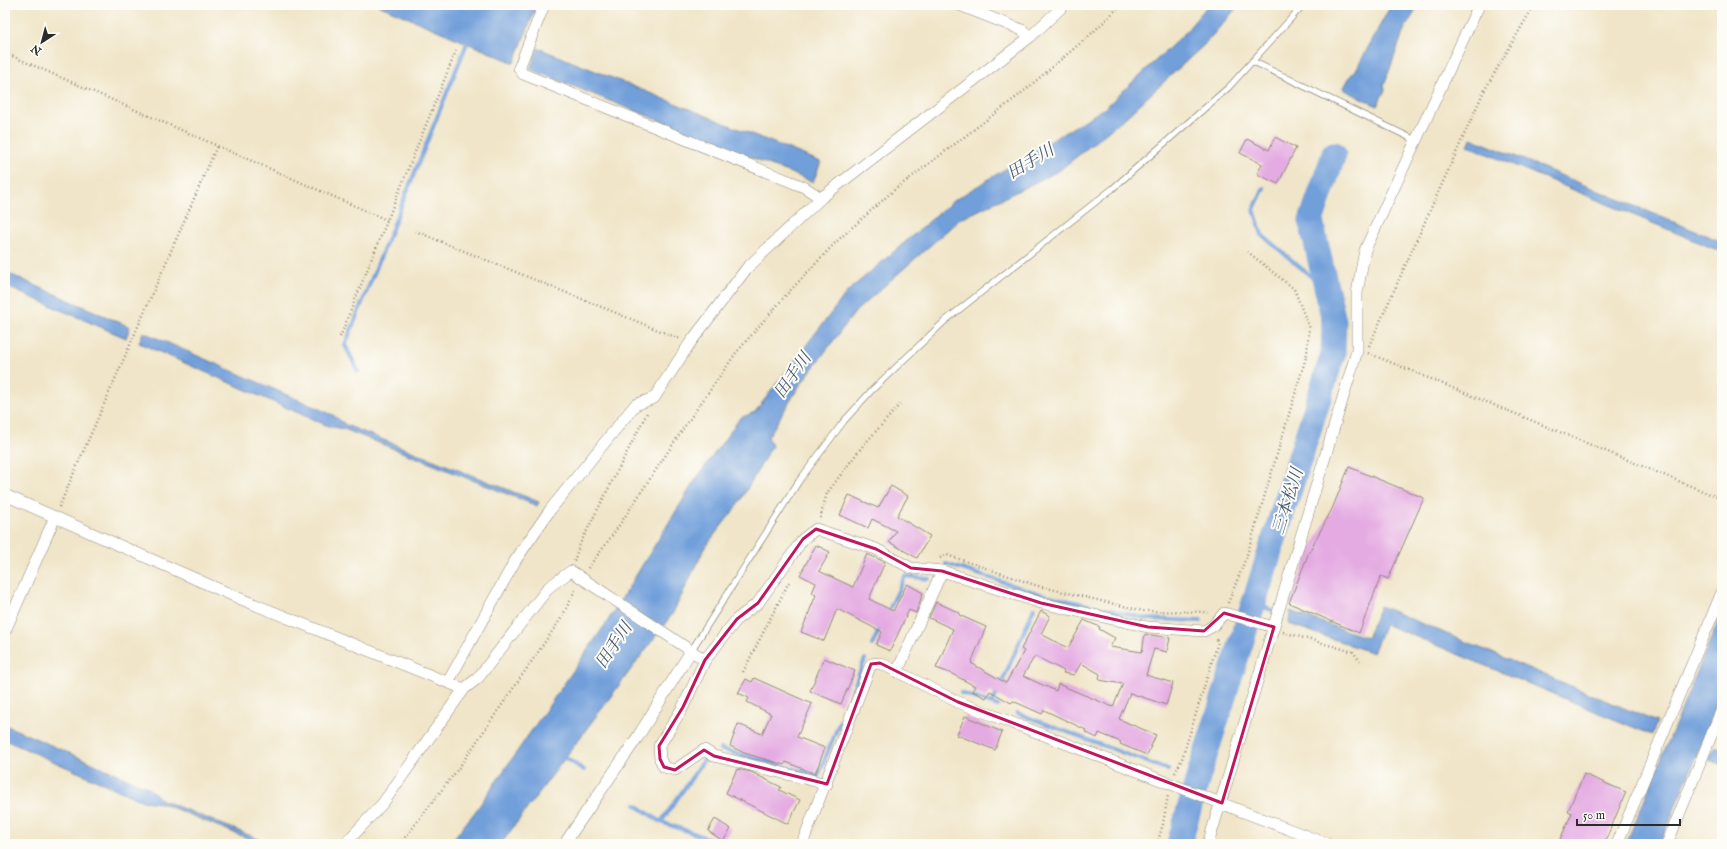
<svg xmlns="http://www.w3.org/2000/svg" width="1727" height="849" font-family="'IM FELL English','Noto Serif JP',serif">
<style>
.water{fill:#719fda;stroke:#4e6582}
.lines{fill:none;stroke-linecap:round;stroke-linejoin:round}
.stream{stroke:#719fda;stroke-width:4}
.river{stroke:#719fda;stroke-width:25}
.building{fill:#e4aae2;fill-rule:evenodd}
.service-casing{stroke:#8e887a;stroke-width:7}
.minor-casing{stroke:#8e887a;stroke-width:12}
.path{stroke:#8e887a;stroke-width:2.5;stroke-dasharray:1 3;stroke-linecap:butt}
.service{stroke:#fff;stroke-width:5.5}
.minor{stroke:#fff;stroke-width:11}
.marked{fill:none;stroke:#c2185b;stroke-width:3;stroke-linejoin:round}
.labels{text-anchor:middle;stroke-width:4;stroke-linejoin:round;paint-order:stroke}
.water-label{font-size:17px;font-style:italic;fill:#475971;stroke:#fdfcf7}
</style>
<rect width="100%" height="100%" fill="#fdfcf7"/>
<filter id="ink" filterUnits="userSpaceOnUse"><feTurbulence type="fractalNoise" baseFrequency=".025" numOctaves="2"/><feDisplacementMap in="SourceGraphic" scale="8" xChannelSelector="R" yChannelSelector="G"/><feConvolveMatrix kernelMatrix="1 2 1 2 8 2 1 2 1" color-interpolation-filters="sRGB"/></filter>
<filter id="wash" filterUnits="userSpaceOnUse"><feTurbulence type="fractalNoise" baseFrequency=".012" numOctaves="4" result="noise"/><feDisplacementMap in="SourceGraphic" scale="16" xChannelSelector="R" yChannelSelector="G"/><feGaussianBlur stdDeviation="0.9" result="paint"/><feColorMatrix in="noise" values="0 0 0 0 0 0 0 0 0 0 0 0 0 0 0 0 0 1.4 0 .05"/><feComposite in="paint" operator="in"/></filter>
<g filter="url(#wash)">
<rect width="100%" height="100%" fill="#f0e5c8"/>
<path class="water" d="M378,5H479L490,10L492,5H537L514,63Z
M1208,5H1239L1205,44L1126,117L1060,170L959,220L856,311L800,385L768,437L772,446L737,506L705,547L673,613L512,829L501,844H449L475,812L607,622L696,479L740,418L755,412L848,291L953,201L1105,108L1183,35Z
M1391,5H1419L1404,30L1384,85L1385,90L1377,106L1343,89L1351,75L1356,70Z
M538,48L821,162L813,182L530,69Z
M1471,138L1722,242V252L1468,146Z
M5,272L130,327L126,338L5,286Z
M143,332L333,415L346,425L539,502L537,506L344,429L328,426L139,343Z
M1380,606L1657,722L1652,735L1385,624L1373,653L1289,624L1290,611L1367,638Z
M1722,612V693L1660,844H1626Z
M5,725L149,788L162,800L271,844H261L161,803L143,801L5,740Z
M1715,747L1722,750V765L1709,760Z"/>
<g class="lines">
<path class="stream" d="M1264,188L1254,209L1262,235L1327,290
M358,371L345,345L467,43
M946,564L1040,594L1148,619L1201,621
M1253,603L1272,610
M888,612L905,576L929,579
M1234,627L1245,629
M872,645L881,626
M1001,685L1034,608
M961,693L998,706
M992,704L998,691
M845,709L865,659
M1017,713L1168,770
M720,749L818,776L840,721
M561,755L584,770
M1188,775L1198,778
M636,805L661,822L725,844
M661,822L704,760"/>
<path class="river" d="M1179,844L1198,778L1333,354L1334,321L1311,221L1334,154"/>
</g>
<g id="blocks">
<path class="building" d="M1275,137L1296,148L1278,184L1257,174L1262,164L1240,153L1247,139L1269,150Z
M1349,467L1424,498L1388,579L1381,576L1359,633L1289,603L1309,552L1332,509Z
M891,486L908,496L897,516L930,536L917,558L889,542L896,531L872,519L868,528L840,515L849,495L878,508Z
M816,545L830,552L819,571L853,587L867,554L885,562L869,599L893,611L907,584L923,593L916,613L909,610L890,651L876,645L882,632L837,609L824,641L801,632L816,595L812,593L816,583L800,575Z
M936,602L960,613L959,615L986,627L971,663L1006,683L1024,651L1021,649L1041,611L1050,616L1041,634L1068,648L1084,620L1100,627L1099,629L1115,638L1110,647L1142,652L1145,634L1170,638L1167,652L1154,649L1146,675L1173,683L1166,705L1130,693L1119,719L1156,735L1147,755L1120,744L1121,742L1099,733L1097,738L1085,732L1086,730L1044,710L1042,714L1013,701L1011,703L990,691L986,698L972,691L975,686L950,673L936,668L953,629L929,618ZM1035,656L1064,671L1063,673L1074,675L1081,663L1100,674L1099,680L1123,684L1113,707L1058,684L1056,691L1023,676Z
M824,658L855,671L841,704L810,691Z
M754,678L812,704L797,737L825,748L815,774L786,762L784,765L744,753L730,746L738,724L762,734L771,714L747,702L749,698L738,693L746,679L752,682Z
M965,716L1002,732L995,750L957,735Z
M737,769L751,772L781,787L779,790L800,800L788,824L726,793Z
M1584,774L1626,792L1604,844H1558L1572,813L1568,811Z
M715,819L731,829L723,841L708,831Z"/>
</g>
</g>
<g filter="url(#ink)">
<use href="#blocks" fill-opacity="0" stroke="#8e887a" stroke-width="1"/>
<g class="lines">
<defs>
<path id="service" d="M1252,61L1415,140
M691,651L799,481L844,421L872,390L946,320L1112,189L1229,87L1303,5"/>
<path id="minor" d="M544,5L519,68L523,74L804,187L821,198
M959,5L1022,30L1030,37
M5,495L241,599L464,689L478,678L549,587L571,571L705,660
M5,631L55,517
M897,672L942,571
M448,682L515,561L550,510L635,405L654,398L690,343L747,268L821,198L1030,37L1064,5
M827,784L714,756L704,750L675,770L664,767L660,759L659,746L683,707L705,660L737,619L758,603L803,539L816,529L876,549L911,568L942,571L1041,603L1148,627L1204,631L1213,626L1224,613L1274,627
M567,840L637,738L691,651
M345,844L383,803L464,689
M802,844L871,664L880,663L958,702L1327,844
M1208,844L1357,351V293L1365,250L1479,5
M1617,844L1722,592
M1667,844L1722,709"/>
</defs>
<use href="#service" class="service-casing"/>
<use href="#minor" class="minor-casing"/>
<path class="path" d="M1707,5L1722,11
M5,53L387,220
M415,231L680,339
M340,337L456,51
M1369,346L1483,93L1534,5
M1368,353L1722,499
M59,507L217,146
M820,518L827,493L861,448L902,402
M940,558L947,555L1038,586L1144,611L1208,612
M574,561L580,544L647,413
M588,568L614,533L687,423L736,353L786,295L836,242L893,191L1018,96L1090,35L1121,5
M1228,603L1246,558L1307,354L1309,327L1294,289L1248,252
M1283,632L1353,652L1360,661
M743,672L789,582
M1175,773L1182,759L1218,642L1216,638
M400,844L458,769L562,617L576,588
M1157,844L1163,824L1168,795"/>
<use href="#service" class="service"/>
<use href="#minor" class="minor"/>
</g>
</g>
<path class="marked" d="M816,529L876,549L911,568L942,571L1041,603L1148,627L1204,631L1224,613L1274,627L1222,803L958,702L880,663L871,664L827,784L714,756L704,750L675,770L664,767L660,759L659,746L683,707L705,660L737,619L758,603L803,539Z"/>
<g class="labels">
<g class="water-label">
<text transform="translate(1030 161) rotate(-31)" y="6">田手川</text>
<text transform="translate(792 375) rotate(-55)" y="6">田手川</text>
<text transform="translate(1287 501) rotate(-73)" y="6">三本松川</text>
<text transform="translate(613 645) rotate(-56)" y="6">田手川</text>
</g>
</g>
<rect width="1727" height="849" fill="none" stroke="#fdfcf7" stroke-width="20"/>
<g transform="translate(42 42) rotate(216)" stroke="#fdfcf7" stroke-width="3" paint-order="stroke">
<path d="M0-3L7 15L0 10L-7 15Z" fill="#2b2b2b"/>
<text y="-6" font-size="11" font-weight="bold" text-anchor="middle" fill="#2b2b2b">N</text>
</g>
<path d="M1577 819v6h103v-6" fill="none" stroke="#2b2b2b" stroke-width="2"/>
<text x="1583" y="819" font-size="12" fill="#2b2b2b" stroke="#fdfcf7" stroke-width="3" paint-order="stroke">50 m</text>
</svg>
